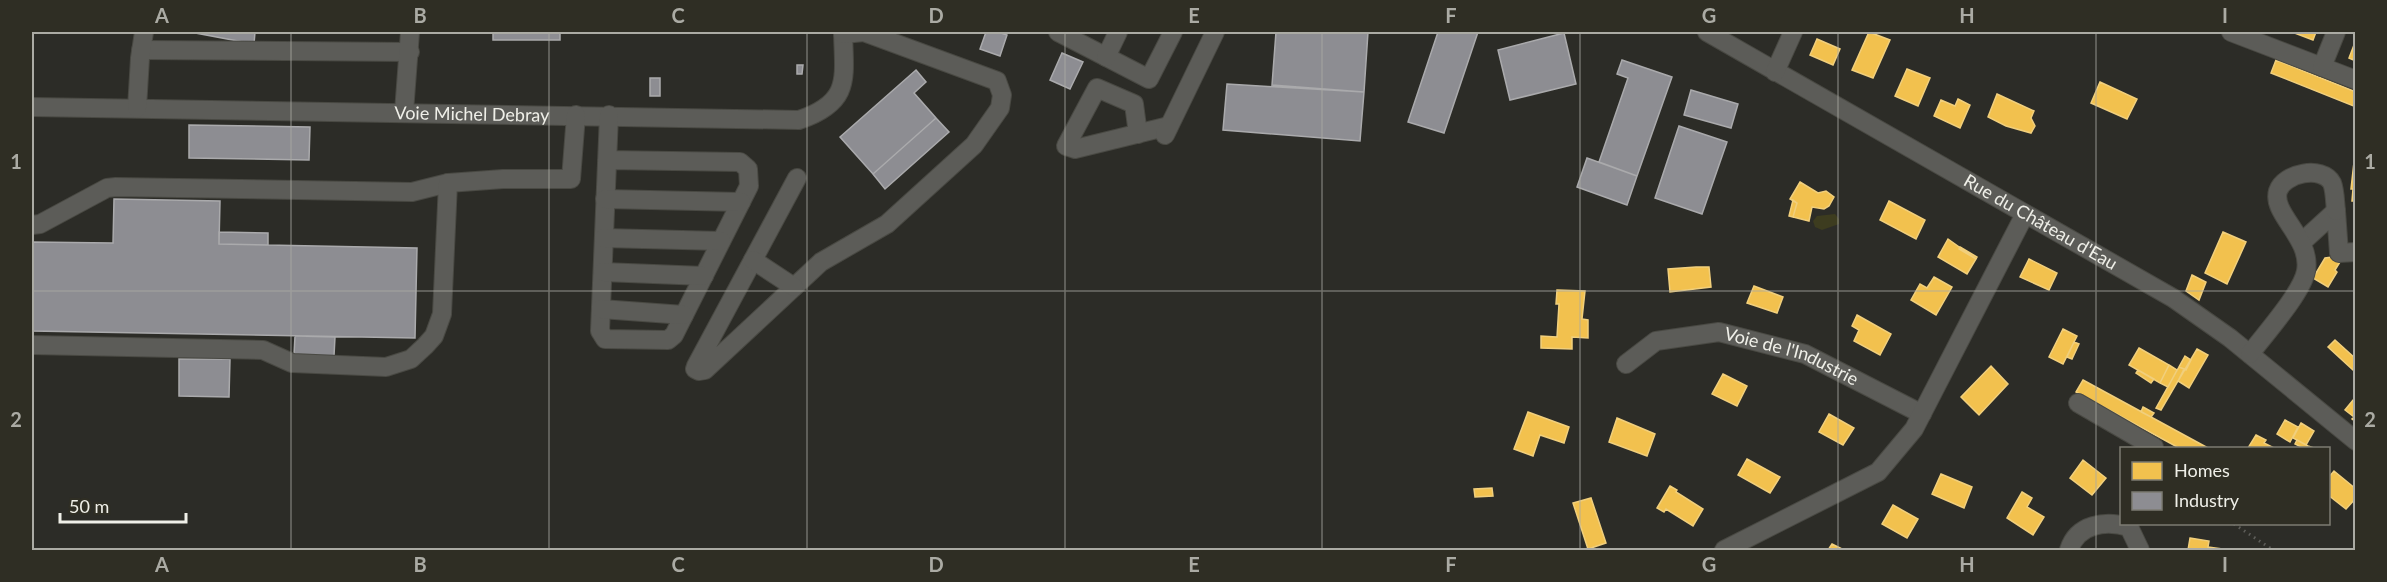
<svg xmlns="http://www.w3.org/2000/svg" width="2387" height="582" font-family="Lato,sans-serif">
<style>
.green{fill:#3d3c1f}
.homes{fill:#f2c14e;stroke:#f1cf7c;stroke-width:1.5}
.industry{fill:#8d8d92;stroke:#aaaaac;stroke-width:1.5}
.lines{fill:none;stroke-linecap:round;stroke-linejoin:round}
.minor-casing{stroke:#494943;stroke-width:20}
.path{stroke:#5e5e5a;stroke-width:3;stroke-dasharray:1.5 4.5;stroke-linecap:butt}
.minor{stroke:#5c5c58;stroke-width:18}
.grid{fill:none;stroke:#ababa4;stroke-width:1.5;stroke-opacity:0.55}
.labels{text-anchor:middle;stroke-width:6;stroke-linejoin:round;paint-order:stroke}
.street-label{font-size:18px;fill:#efefe8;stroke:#2f2e24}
.neatline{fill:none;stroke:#ababa4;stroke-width:2}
.grid-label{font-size:20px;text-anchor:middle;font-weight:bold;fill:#ababa4}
</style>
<rect width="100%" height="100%" fill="#2c2c27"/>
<path class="green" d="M1835,214L1839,219V224L1822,230L1815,227L1813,221L1817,216Z"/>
<path class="homes" d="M1869,32L1890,40L1873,78L1852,70Z
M2292,32H2316L2313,40Z
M1817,39L1840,49L1833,65L1810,55Z
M2354,45H2356V61L2349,58Z
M2276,60L2356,92V107L2271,73Z
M1907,69L1930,78L1918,106L1895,96Z
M2100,82L2137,99L2127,119L2091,103Z
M1997,94L2034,111L2031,118L2035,126L2031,133L2006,126L1988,117Z
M1958,99L1970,105L1960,128L1934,116L1941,100L1955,106Z
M2355,153H2356V201H2352L2353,189H2351Z
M1800,182L1818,193L1826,191L1834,197L1829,206L1824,209L1812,207L1809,221L1793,217L1797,203L1790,199Z
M1793,200L1797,203L1793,217L1789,216Z
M1889,201L1925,220L1916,239L1880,220Z
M2223,232L2246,242L2227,284L2205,273Z
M1948,239L1976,259L1967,274L1938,257Z
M1960,247L1977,257L1976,259L1959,249Z
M2332,257L2340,262L2335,270L2337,272L2328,287L2313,278L2325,258Z
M2029,259L2057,273L2049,290L2020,277Z
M1696,267H1709L1711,287L1670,292L1668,269Z
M2192,275L2206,282L2199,300L2186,291Z
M1934,277L1952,287L1936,315L1911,300L1920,284L1927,288Z
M1754,286L1783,297L1777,313L1747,303Z
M1557,290L1585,291L1582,319L1588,320V338L1572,337V349L1541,348V336L1557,337L1559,304H1556Z
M1857,315L1891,334L1880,355L1854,341L1859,330L1852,326Z
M2063,329L2077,336L2063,364L2049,357Z
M2335,340L2356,359V367L2353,370L2328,347Z
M2074,342L2079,344L2072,359L2067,357Z
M2139,348L2169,365L2160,383L2129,365Z
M2197,349L2208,355L2189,388L2178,381Z
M2185,356L2191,360L2186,370L2179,367Z
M2169,365L2177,370L2168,387L2160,383Z
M1991,366L2008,384L1979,415L1961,397Z
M2179,367L2184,369L2178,381L2161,410L2156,408Z
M2138,370L2154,379L2151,383L2136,373Z
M1723,374L1747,386L1737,406L1712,394Z
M2083,380L2208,448H2179L2076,392Z
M2354,399L2356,400V422L2352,419L2354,417L2345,410Z
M2143,407L2154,413L2151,417L2141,412Z
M1528,412L1569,427L1564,443L1540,435L1533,456L1514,449Z
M1829,414L1854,428L1843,445L1819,432Z
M1617,418L1655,434L1647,456L1609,442Z
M2285,420L2298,427L2290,442L2277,434Z
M2301,423L2314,431L2306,445L2293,438Z
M2256,435L2266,440L2264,443L2274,448H2248Z
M2297,440L2308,446L2314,448H2303L2295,444Z
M1747,459L1780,477L1770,493L1738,475Z
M2083,460L2106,478L2092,495L2070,478Z
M2334,471L2356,489V498L2346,509L2328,495V478Z
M1941,474L1972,487L1964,508L1932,494Z
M1670,486L1677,490L1676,492L1703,509L1693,526L1666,509L1664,512L1657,508Z
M1492,488L1493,496L1475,497L1474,489Z
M2022,492L2032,498L2027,507L2044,517L2033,535L2007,518Z
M1591,498L1606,543L1588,549L1573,503Z
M1893,505L1918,519L1907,538L1882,524Z
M2190,538L2209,541L2208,547L2230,550H2188Z
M1832,544L1844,550H1828Z"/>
<path class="industry" d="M190,32H255L254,44Z
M493,32H560V40H493Z
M986,32H998L1007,35L1000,56L980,49Z
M1276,32H1368L1364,92L1272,85Z
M1438,32H1478L1444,133L1408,122Z
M1564,33L1576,84L1510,100L1498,50Z
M1062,53L1083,62L1070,89L1050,80Z
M1622,60L1672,77L1637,176L1599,162L1628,78L1617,74Z
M797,65H803L802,74H797Z
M916,70L926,82L914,93L936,118L873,174L840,137Z
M650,78H660V96H650Z
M1227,84L1364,92L1360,141L1223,130Z
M1691,90L1738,104L1731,128L1684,115Z
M936,118L949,132L885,189L873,174Z
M189,125L310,127L309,160L189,158Z
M1679,126L1727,142L1702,214L1655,198Z
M1587,158L1637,176L1627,205L1577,187Z
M114,199L220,201L219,244L417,248L415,338L32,331V242L113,243Z
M219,232L268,233V245L219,244Z
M295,336L335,337L334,356L294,355Z
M179,359H230L229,397L179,396Z"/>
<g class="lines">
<defs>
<g id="minor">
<path d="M1058,32L1149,79L1173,32"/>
<path id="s1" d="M1707,32L2173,298L2230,338L2356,441"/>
<path d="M2231,32L2356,80"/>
<path d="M141,50L410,52"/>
<path d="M1106,57L1118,32"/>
<path d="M2322,67L2336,32"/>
<path d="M1775,72L1793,32"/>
<path id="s2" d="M32,107L799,120C852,102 844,78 843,32"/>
<path d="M137,108L140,58L144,32"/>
<path d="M404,112L410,32"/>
<path d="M1138,134L1134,104L1097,88L1066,146L1075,149L1169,126"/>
<path d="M1165,135L1215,32"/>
<path d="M607,160L740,162L748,169L749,186L674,335L668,340L605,339L600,331L609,115"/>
<path d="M797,178L696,366L695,369L699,371L705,370L821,262L887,224L974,145L1000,108L1002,95L997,81L864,32L843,34"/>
<path d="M605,199L741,202"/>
<path d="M32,225L40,224L107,188L116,187L412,192L448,183"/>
<path d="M604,238L721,241"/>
<path d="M2302,242L2336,211L2339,253L2356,252"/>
<path d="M753,260L794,287"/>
<path d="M603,272L704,276"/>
<path d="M601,309L684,315"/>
<path d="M32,345L263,350L292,363L386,367L411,359L425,346L434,336L442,314L448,183L503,179H571L576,115"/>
<path d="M2250,354C2265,334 2302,293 2306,271C2312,238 2271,214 2278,191C2284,173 2322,165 2332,183C2335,190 2335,203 2336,211"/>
<path id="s3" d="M1626,364L1656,341L1719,332L1805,354L1922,414"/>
<path d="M2078,403L2154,447L2153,448"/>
<path d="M1724,550L1878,472L1914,429L2025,214"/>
<path d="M2069,550C2077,524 2105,520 2129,527L2140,550"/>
</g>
</defs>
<use href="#minor" class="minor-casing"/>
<path class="path" d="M2234,524L2273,550"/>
<use href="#minor" class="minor"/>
</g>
<path class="grid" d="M291,32V550M549,32V550M807,32V550M1065,32V550M1322,32V550M1580,32V550M1838,32V550M2096,32V550M32,291H2356"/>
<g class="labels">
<g class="street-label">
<text dy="6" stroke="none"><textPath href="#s2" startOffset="440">Voie Michel Debray</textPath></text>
<text dy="6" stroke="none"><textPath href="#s1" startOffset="384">Rue du Château d'Eau</textPath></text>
<text dy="6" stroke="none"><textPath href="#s3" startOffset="178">Voie de l'Industrie</textPath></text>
</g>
</g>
<rect width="2387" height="582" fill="none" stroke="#2f2e24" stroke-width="66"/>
<rect x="2120" y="447" width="210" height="78" fill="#2f2e24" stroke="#7c7b72" stroke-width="1.5"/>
<rect x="2132" y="462" width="30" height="18" fill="#f2c14e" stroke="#7c7b72" stroke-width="1.5"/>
<text x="2174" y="477" font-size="18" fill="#efefe8">Homes</text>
<rect x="2132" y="492" width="30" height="18" fill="#8d8d92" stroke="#7c7b72" stroke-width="1.5"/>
<text x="2174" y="507" font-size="18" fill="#efefe8">Industry</text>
<path d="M60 513v9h126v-9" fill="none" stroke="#efefe8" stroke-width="3"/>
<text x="69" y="513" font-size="18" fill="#efefe8" stroke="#2f2e24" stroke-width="4.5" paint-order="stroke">50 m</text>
<rect x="33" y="33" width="2321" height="516" class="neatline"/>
<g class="grid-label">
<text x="162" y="23">A</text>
<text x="420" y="23">B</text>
<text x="678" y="23">C</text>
<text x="936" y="23">D</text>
<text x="1194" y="23">E</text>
<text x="1451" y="23">F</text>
<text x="1709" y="23">G</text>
<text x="1967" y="23">H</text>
<text x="2225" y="23">I</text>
<text x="16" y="169">1</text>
<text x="2370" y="169">1</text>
<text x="16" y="427">2</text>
<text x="2370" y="427">2</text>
<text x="162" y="572">A</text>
<text x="420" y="572">B</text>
<text x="678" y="572">C</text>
<text x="936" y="572">D</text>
<text x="1194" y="572">E</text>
<text x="1451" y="572">F</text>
<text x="1709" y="572">G</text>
<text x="1967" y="572">H</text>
<text x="2225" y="572">I</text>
</g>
</svg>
